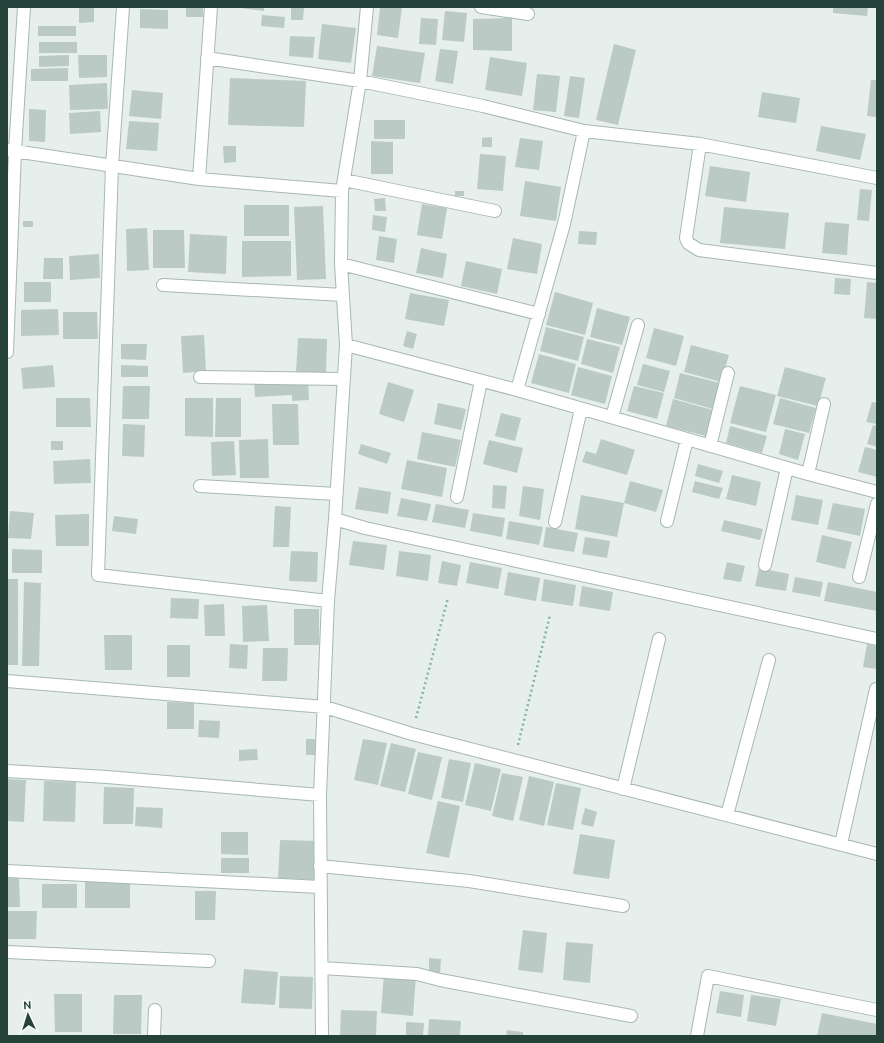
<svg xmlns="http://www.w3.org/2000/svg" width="884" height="1043" font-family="Ubuntu,sans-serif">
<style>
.building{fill:#bbcac4}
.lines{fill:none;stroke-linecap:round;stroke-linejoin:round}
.minor-casing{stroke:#a8b8b2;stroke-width:14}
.path{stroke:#86b3a5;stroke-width:2.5;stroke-dasharray:2 3;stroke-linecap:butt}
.minor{stroke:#fff;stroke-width:12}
</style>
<rect width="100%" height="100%" fill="#e6efeb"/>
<path class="building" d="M79,7H94V22L79,23Z
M186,7H203V17H186Z
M234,7H264V11Z
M291,7H304L303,20H291Z
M380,7H402L398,38L377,35Z
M833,7H868L867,16L833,13Z
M140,9L168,10V29L140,28Z
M445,11L467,13L464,42L442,40Z
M262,15L285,17L284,28L261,26Z
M421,18L438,19L436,45L419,44Z
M512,18V51L473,50V19Z
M322,24L356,28L351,63L318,59Z
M38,26H76V36H38Z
M290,36L315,37L313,58L289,56Z
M39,42H77V53H39Z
M614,44L636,50L618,125L596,120Z
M377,46L425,53L420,83L372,76Z
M440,49L458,51L453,84L435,81Z
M69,55V66L39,67V56Z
M78,55H107V77L79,78Z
M490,57L527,63L522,96L485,90Z
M68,68V81H31V69Z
M537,74L560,76L556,112L533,110Z
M570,76L585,78L579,118L564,116Z
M230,78L306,81L304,127L228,125Z
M871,80H877V117L867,116Z
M107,83L108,109L70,110L69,85Z
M132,90L163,93L161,119L129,116Z
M762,92L800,98L796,123L758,117Z
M29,109L46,110L45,142L29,141Z
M100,111L101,132L70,134L69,113Z
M374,120H405V139H374Z
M129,121L159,123L157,151L126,149Z
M821,126L866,134L860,160L816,151Z
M492,137V147H482V138Z
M520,138L543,141L539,170L515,167Z
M371,141L393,142V174H371Z
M223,146H236V162L224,163Z
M480,154L506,156L503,191L477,189Z
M710,166L750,172L746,202L705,196Z
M525,181L561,187L556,221L520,216Z
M860,189L872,190L869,221L857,220Z
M455,191H464V196H455Z
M385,198L386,211H375L374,199Z
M422,204L447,208L442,239L417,235Z
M244,205H289V236H244Z
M323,206L326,279L297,280L294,207Z
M724,207L789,213L785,249L720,243Z
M373,215L387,217L385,232L372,230Z
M23,221H33V227H23Z
M825,222L849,224L847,255L822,253Z
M147,228L149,270L127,271L126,229Z
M153,230H184L185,268H153Z
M579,231L597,232L596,245L578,244Z
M190,234L227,236L226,274L188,272Z
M379,236L397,239L394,263L376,260Z
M513,238L542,244L537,274L507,269Z
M242,241H291V276L242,277Z
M421,248L447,254L443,278L416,273Z
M99,254L100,278L70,280L69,256Z
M44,258H63V279H43Z
M466,261L502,269L497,294L461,286Z
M835,278L851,279L850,295L834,294Z
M24,282H51V302H24Z
M867,282L877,283V319L864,318Z
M555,292L593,303L585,335L546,325Z
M410,293L449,300L444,326L405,319Z
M597,308L630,317L622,345L590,337Z
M58,309L59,335L21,336V310Z
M63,312H97L98,339H63Z
M546,327L584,337L578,361L540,351Z
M654,328L684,336L676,366L646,358Z
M407,331L417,334L413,349L403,346Z
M204,335L206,371L183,373L181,336Z
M298,338L327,339L326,373L296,372Z
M587,339L620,347L613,373L581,364Z
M121,344H147L146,360L121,359Z
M691,345L729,355L721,382L684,372Z
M539,354L576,364L569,393L531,383Z
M643,364L670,371L664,392L637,385Z
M53,365L55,387L23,389L21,368Z
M121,365L148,366V377H121Z
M578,367L612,376L605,404L571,395Z
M785,367L826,378L818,406L777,396Z
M680,373L720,383L713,409L674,398Z
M308,380L309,400L292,401V395L255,397L254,382Z
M388,382L414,390L404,422L379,414Z
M123,386H150L149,419H122Z
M634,386L664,393L657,419L627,411Z
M740,386L776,395L766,432L730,423Z
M56,398H90L91,427H56Z
M185,398H213V437L185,436Z
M216,398H241V437H215Z
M780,398L816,408L809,433L773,424Z
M673,399L713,410L706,436L666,426Z
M872,402L877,403V424L866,422Z
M438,403L466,409L461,430L434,424Z
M272,404H298L299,445H273Z
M501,413L521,418L515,441L495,436Z
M123,424L145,425L144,457L122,456Z
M873,425L877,426V447L867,444Z
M730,426L767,436L762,453L726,443Z
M785,429L805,434L798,460L779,454Z
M422,432L461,440L455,467L417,459Z
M268,439L269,478H240L239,440Z
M601,439L635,450L627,475L582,462L586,451L596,454Z
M489,440L523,448L517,473L483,464Z
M51,441H63V450H51Z
M234,441L236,475L212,476L211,442Z
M361,444L391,453L387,464L358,454Z
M865,447L877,450V477L858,472Z
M90,459L91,483L54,484L53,461Z
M407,460L447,468L442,497L401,489Z
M698,464L723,471L719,483L695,476Z
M732,475L761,482L756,506L726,499Z
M630,481L663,490L656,512L624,503Z
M695,481L723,488L719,499L692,492Z
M493,485L507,486L505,509L492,508Z
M523,486L544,489L540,520L519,516Z
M359,487L391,492L388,514L355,509Z
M581,495L624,503L617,537L575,529Z
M796,495L823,500L818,525L791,520Z
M401,498L431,504L427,521L397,516Z
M833,503L865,509L860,536L827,529Z
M436,504L469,510L465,528L432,522Z
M275,506L291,507L289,547H273Z
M10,511L34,513L31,539L8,538Z
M473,513L505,518L502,537L470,531Z
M89,514V546H56L55,515Z
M114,516L138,519L136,534L112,531Z
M724,520L763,529L760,540L721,531Z
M509,521L543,527L539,545L506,539Z
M546,527L578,533L574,552L543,547Z
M822,535L852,542L845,569L816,562Z
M585,537L610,541L607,558L582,554Z
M353,541L387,545L384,570L349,565Z
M12,549L42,550V573H12Z
M291,551L318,552L317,582L289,581Z
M399,551L431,555L428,581L396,576Z
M442,561L461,565L457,586L438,583Z
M470,562L502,568L498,589L466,583Z
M727,562L745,566L741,582L723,579Z
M759,568L789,574L786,591L755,586Z
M508,572L540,578L536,601L504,595Z
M795,577L823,582L820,597L792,592Z
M7,579H18V665H7Z
M544,579L576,585L573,606L541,601Z
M24,582L41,583L39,666H22Z
M828,582L877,592V611L824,601Z
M582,586L613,592L610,611L579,606Z
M171,598L199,599L198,619L170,618Z
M224,604L225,636H205L204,605Z
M267,605L269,641L243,642L242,606Z
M294,609H319V645H294Z
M104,635H132V670H105Z
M230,644L248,645L247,669L229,668Z
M867,644L877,646V669L863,667Z
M167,645H190V677H167Z
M263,648H288L287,681H262Z
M167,702L194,703V729H167Z
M199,720L220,721L219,738L198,737Z
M306,739H315V755H306Z
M363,739L387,743L378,785L354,780Z
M391,743L416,749L405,792L380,786Z
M257,749L258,760L239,761V750Z
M418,752L442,757L432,800L408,794Z
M449,759L471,763L463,802L441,798Z
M475,763L501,769L491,811L465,805Z
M502,773L523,777L513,821L492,816Z
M529,776L554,782L544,826L519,820Z
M8,779L26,780L24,822L7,821Z
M44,781L76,782L75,822L43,821Z
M556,783L581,788L573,830L547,825Z
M104,787L134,788L133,824H103Z
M438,801L460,806L449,858L426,853Z
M136,807L163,808L162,828L135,826Z
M585,808L597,812L593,827L581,824Z
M221,832H248V855L221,854Z
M580,834L615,840L609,879L573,874Z
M280,840L318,841L317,880L278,878Z
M221,858H249V873H221Z
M7,877H19L20,907H7Z
M85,879H130V908H85Z
M42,884H77V908H42Z
M195,891H216L215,920H195Z
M7,911H37L36,939H7Z
M523,930L547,933L543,973L518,970Z
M566,942L593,944L590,983L563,980Z
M429,958L441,959L440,975H429Z
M244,969L278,972L275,1005L241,1003Z
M384,973L416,976L413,1016L381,1013Z
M280,976L313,977L312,1009L279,1008Z
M720,991L744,995L741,1017L716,1013Z
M54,994H82V1032H55Z
M114,995H142L141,1034H113Z
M751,995L781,999L776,1026L747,1021Z
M341,1010L377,1011L376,1036H340Z
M822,1013L877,1024V1036H817Z
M429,1019L461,1021L460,1036H428Z
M406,1022L424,1023L423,1036H406Z
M507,1030L523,1032V1036H506Z"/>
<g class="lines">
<defs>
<path id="minor" d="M123,7L112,166L98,575L328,601
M481,7L528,14
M207,58L360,81L483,106L584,131L700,144L877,178
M700,144L686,238L688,243L699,250L877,273
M8,150L199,179L342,191
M199,179L211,7
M344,180L495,211
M341,264L539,314
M163,285L343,295
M346,345L517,390L808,474L877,492
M7,352L15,151L24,7
M200,377L343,379
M517,390L564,224L584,131
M612,417L638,325
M710,446L728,373
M808,474L824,404
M200,486L336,494
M457,497L481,381
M335,519L365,528L877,639
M667,521L687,439
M555,522L581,409
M765,565L787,468
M859,577L877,504
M7,681L325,707L412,734L877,854
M7,771L107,777L320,795
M623,789L659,639
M727,815L769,660
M841,844L876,689
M320,866L469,881L623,906
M7,871L320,887
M7,952L209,961
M322,968L417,974L440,980L631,1016
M154,1036L155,1010
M322,1036L320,795L328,601L335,519L346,345L341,264L342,191L360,81L367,7
M697,1036L708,976L877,1010"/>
</defs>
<use href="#minor" class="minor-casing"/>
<path class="path" d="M416,718L448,598
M518,745L550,615"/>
<use href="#minor" class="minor"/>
</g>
<rect width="884" height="1043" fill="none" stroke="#24423a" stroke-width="16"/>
<g transform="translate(28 1015) rotate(356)" stroke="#f7fbf9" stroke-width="3" paint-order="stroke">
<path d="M0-3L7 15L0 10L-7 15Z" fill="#24423a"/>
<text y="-6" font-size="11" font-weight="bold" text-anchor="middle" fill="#24423a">N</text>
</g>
</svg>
